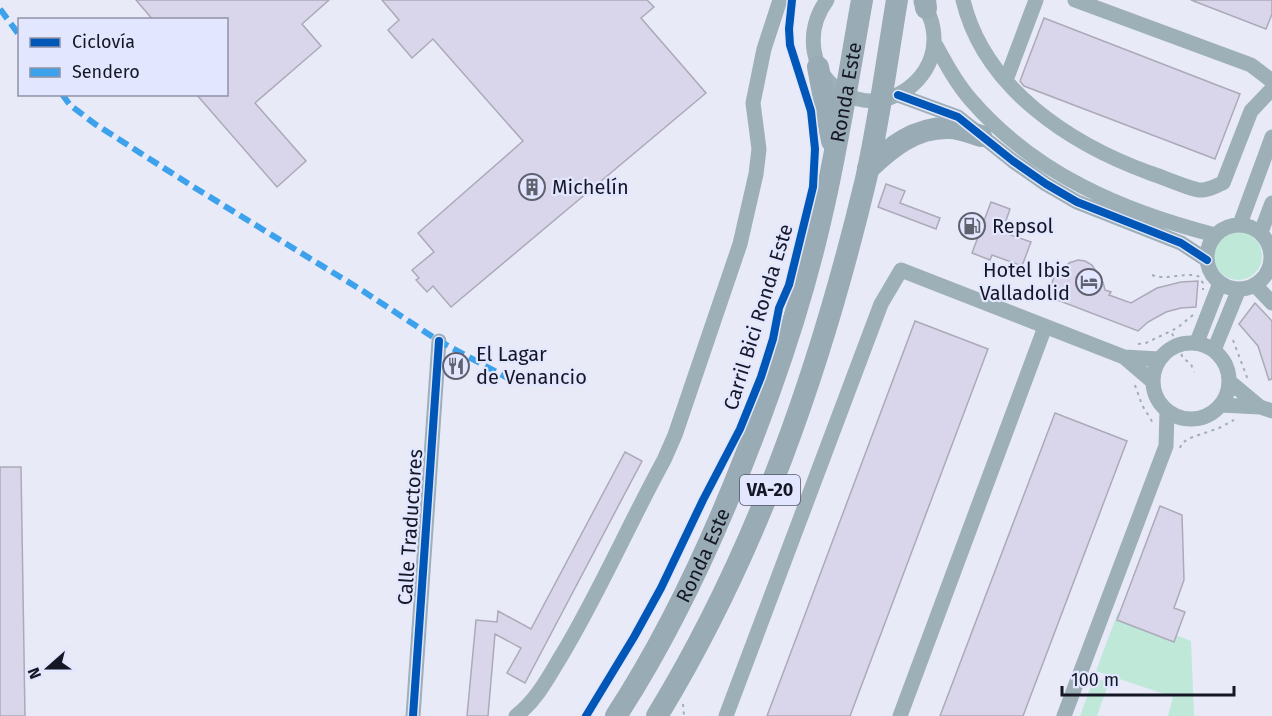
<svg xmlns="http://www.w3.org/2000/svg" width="1272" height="716" font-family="'Fira Sans',sans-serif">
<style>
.green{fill:#bfe8d8}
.building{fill:#d9d5eb;stroke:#acaab8;stroke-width:1.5}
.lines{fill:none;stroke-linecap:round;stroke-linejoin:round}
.path{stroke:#a2aeb6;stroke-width:2;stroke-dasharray:3 4.5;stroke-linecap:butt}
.minor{stroke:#9dafb7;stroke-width:15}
.highway{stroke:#99abb4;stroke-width:22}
.quiet{stroke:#3da2eb;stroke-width:6;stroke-dasharray:12 6;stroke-linecap:butt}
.cycleway-casing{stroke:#e2e6fe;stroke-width:11}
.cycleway{stroke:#0057b8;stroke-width:8}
.labels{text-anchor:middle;stroke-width:4.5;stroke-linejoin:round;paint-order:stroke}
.shield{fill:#e2e6fe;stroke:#525566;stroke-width:1.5}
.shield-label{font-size:18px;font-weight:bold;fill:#151725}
.street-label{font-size:20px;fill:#151725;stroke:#e2e6fe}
.poi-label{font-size:20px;fill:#151725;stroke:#e2e6fe;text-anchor:start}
</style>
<rect width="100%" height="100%" fill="#e8eaf8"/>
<path class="green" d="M1214 256a24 24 0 1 1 48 0a24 24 0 1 1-48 0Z
M1118,612L1191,641L1194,716H1168L1173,697L1096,671Z
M1094,678L1109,682L1097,716H1080Z"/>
<path class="building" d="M136,0H329L302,24L321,46L255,103L306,161L277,187L196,94H226V20H153Z
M382,0H647L654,7L641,18L706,93L451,307L433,286L427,292L416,280L419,278L412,270L434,252L418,233L523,141L433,39L412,58L388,30L399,20Z
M1191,0H1272V14L1266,29Z
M1044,18L1240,94L1215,159L1024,86L1020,81Z
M886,184L905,191L900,203L940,218L936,229L878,207Z
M991,202L1010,209L1002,232L1031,242L1022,266L992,255L990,260L972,253Z
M1078,260L1085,261L1092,265L1103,282L1105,290L1111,292L1109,295L1131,303L1157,288L1181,282L1198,281L1196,307L1181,308L1166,312L1148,322L1138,331L1047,296L1056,272L1060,273L1069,263Z
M1255,303L1272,321V379L1269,380L1258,346L1239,324Z
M915,321L988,349L850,716H767Z
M1055,413L1127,441L1023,716H940Z
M625,452L642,461L525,683L507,673L521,648L495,634L488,716H467L476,620L497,622L498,611L531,629Z
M0,467H21L25,716H0Z
M1160,506L1182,515L1184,580L1174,608L1185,612L1174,642L1117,620Z"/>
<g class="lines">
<path class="path" d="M1152,275C1167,281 1183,272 1198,276L1203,283V290
M1193,315L1177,328L1171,331L1183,358L1191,364L1194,372
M1233,340L1248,380
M1138,344L1146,343L1171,331
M1135,385L1142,405L1153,423
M1180,448L1182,443L1190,438L1219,428L1234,420
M683,704L684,716"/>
<path class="minor" d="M827,0C804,31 810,75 845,94C878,112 919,92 931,58C937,40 934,17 921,2
M963,0C984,88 1070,144 1150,173C1160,176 1194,191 1202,190C1209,190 1217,185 1223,183L1251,111L1272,89
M1075,0L1251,65L1272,81
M934,42C945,62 956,83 971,100C1035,174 1122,211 1215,235
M1006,80L1036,0
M898,95L958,117L1013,161L1046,184L1077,202L1181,243L1207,260
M1240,224L1272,137
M1207 257a32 32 0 1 1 64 0a32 32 0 1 1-64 0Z
M1261,232L1272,203
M1255,285L1272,303
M1197,342L1220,283
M1153 381a38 38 0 1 1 76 0a38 38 0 1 1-76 0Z
M1214,350L1239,289
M1124,357L1152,381
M1230,382L1260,407
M1221,405L1260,407L1272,411
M413,716L439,341
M516,716C537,700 549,676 563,653C600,591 629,524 664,460L675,435L740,244L756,174L759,149L753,103L764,49L780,0
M726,716L881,304L901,270L1124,357L1159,359
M900,716L1045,327
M1064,716L1166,446L1167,411"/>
<g class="highway">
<path d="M925,0L926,8"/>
<path d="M818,67L832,141"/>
<path d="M868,169C891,147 915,127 949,128C959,128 971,133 981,136"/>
<path id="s1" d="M616,716C681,616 729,505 769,393C791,332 810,269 824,205C839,138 850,68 862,0"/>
<path d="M657,716C758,550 821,367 866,179C879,121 887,60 897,0"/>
</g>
<path class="quiet" d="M0,9L20,36
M62,94L70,105L95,124L192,186L363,291L439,341L515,382"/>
<defs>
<path id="cycleway" d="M898,95L958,117L1013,161L1046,184L1077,202L1181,243L1207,260
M413,716L439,341
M586,716L634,637L661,588L703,500L740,429L761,377L773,339L779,308L789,285L813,187L815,149L811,111L790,45L789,29L792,0"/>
</defs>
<use href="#cycleway" class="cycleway-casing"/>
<use href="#cycleway" class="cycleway"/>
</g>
<defs>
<symbol id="building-ring" viewBox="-11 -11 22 22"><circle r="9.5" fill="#e2e6fe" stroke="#5f616f" stroke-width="1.5"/><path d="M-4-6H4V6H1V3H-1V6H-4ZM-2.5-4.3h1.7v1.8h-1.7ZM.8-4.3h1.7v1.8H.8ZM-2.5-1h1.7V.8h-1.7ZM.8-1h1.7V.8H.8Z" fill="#5f616f"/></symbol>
<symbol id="fuel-ring" viewBox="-11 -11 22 22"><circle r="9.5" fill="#e2e6fe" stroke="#5f616f" stroke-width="1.5"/><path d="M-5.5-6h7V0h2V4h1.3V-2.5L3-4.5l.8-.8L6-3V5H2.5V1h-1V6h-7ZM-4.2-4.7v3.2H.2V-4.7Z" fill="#5f616f"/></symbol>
<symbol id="hotel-ring" viewBox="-11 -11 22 22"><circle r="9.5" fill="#e2e6fe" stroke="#5f616f" stroke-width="1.5"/><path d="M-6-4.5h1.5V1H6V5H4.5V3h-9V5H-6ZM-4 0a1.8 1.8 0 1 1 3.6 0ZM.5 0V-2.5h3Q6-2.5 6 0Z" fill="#5f616f"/></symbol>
<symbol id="restaurant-ring" viewBox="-11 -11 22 22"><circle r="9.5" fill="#e2e6fe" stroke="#5f616f" stroke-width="1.5"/><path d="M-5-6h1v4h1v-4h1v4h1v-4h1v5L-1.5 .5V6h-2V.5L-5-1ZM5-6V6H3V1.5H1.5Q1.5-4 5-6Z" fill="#5f616f"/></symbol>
</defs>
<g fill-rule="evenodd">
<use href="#building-ring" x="517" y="172" width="30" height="30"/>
<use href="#fuel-ring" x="957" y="211" width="30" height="30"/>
<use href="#hotel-ring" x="1074" y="267" width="30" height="30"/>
<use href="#restaurant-ring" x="441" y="351" width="30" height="30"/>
</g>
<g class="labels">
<rect class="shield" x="740" y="475" width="60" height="30" rx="4.5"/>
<g class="shield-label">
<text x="770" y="496">VA-20</text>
</g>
<g class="street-label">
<text dy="7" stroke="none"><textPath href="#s1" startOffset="669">Ronda Este</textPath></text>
<text transform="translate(758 317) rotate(-73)" y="7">Carril Bici Ronda Este</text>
<text transform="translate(410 527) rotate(-86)" y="7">Calle Traductores</text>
<text dy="7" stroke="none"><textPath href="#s1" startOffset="183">Ronda Este</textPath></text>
</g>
<g class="poi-label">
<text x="552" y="194">Michelín</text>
<text x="992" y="233">Repsol</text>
<text x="1070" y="277" text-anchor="end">Hotel Ibis<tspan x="1070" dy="23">Valladolid</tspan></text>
<text x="476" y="361">El Lagar<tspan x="476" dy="23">de Venancio</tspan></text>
</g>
</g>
<rect x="18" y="18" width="210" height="78" fill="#e2e6fe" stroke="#9093a7" stroke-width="1.5"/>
<rect x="30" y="38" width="30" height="9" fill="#0057b8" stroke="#9093a7" stroke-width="1.5"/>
<text x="72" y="48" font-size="18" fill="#151725">Ciclovía</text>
<rect x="30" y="68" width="30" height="9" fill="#3da2eb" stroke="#9093a7" stroke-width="1.5"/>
<text x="72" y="78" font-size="18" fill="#151725">Sendero</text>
<g transform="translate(48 668) rotate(249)" stroke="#e2e6fe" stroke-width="4.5" paint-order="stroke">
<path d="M0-4.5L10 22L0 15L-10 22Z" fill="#151725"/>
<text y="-9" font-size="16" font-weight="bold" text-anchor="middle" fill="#151725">N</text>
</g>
<path d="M1062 686v9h172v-9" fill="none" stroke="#151725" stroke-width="3"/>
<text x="1071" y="686" font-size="18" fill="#151725" stroke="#e2e6fe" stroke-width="4.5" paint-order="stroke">100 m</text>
</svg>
